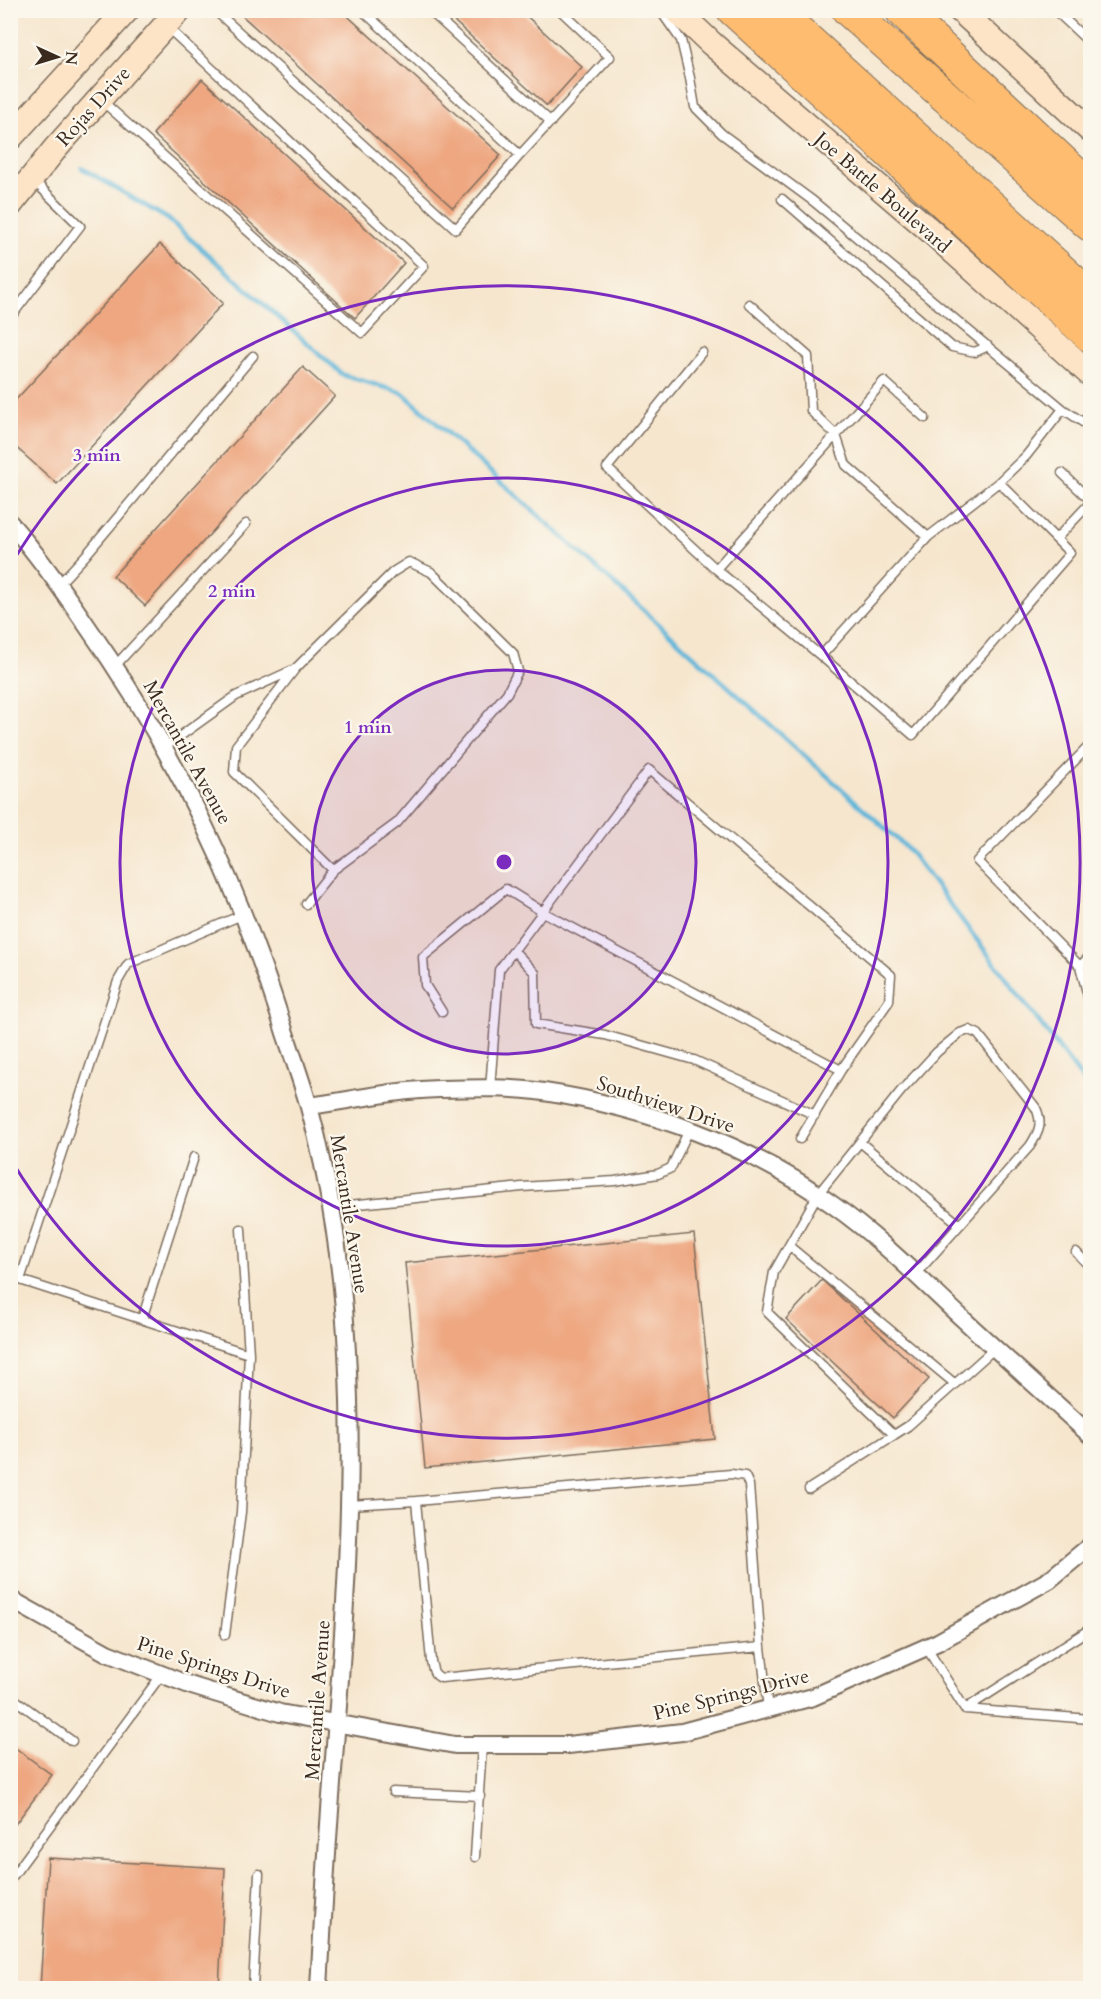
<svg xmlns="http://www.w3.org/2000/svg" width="1101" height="1999" font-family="Cardo,serif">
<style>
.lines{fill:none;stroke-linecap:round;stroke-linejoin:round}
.stream{stroke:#5cb5d9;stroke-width:4.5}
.building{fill:#eea781}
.lane-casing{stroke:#7c6c5c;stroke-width:11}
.street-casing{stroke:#7c6c5c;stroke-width:20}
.secondary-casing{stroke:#7c6c5c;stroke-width:27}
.highway-casing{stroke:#7c6c5c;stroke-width:34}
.lane{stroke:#fff;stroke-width:8}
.street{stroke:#fff;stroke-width:16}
.secondary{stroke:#fee4c6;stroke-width:24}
.highway{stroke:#fdbc70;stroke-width:32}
.ring{fill:none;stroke:#7b2cbf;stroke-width:3}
.labels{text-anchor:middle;stroke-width:4.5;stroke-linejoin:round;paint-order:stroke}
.street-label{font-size:20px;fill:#3b2a1e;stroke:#fbf7ec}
.centre{fill:#7b2cbf;stroke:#fbf7ec;stroke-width:3}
.ring-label{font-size:18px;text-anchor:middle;font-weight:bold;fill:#7b2cbf;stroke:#fbf7ec;stroke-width:4.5;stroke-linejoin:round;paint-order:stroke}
</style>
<rect width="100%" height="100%" fill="#fbf7ec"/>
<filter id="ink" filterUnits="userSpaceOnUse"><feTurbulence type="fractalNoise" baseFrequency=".0167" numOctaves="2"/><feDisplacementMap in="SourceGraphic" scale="12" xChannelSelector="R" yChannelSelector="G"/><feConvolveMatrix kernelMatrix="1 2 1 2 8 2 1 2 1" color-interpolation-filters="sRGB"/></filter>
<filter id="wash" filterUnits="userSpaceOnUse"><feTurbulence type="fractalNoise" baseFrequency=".008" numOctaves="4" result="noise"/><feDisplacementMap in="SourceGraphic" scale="24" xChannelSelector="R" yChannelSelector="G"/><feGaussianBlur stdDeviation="1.35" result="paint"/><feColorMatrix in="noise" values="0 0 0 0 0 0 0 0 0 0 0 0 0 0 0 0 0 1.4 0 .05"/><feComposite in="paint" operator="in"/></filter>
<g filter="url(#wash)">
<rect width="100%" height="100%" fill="#f6e6ce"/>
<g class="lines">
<path class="stream" d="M82,168L168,219L343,375L403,393L908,849L1090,1089"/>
</g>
<g id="blocks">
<path class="building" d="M236,10H341L501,155L453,208Z
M442,10H520L582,67L547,106Z
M202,79L404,263L355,318L153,134Z
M160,244L223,303L57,484L10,442V406Z
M303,367L335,396L145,606L113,576Z
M694,1234L715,1439L425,1468L405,1263Z
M822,1280L929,1379L893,1418L786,1319Z
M10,1744L52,1775L10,1831Z
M48,1858L225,1868L219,1988H40Z"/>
</g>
</g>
<g filter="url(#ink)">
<use href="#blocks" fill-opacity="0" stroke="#7c6c5c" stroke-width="1.5"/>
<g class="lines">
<defs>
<path id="lane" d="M362,10L520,155L610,57L560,10
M429,10L551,122
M660,10L681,40L690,78L695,107L722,134L813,201L1063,409L1090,427
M1055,10L1090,43
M218,13L456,229L520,155
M101,100L362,333L424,266L166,26
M782,199L952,347L975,352L988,346
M749,304L808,356L811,411L836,435L846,465L928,537
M10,318L80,226L32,179
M702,352L607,468L716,569
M925,418L884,381L716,569L821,656L928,537L999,482L1026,456L1063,409
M1062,473L1090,500
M1056,539L1090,503
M59,584L86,555L253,356
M821,656L913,735L1070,553L999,482
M115,666L246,524
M1090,745L977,861L1080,966L1090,956
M165,747L236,696L295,669L393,572L409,562L431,572L513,653L518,671L507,693L397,823L333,870L234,772L236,746L295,669
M306,904L333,870
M514,951L535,973L536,1024L605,1035L694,1060L815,1115
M1080,966L1090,1004
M442,1012L425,985L423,957L506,889L543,912L841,1070L889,1001L891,975L649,770L499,970L490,1089
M800,1139L841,1070
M860,1142L960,1225
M330,1207L522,1187L615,1181L658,1174L671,1168L689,1130
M241,1229L249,1354
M789,1246L954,1383
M1076,1252L1090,1267
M916,1274L1030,1146C1039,1132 1043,1124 1036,1108L978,1034L969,1030L960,1033L937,1052L901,1091L818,1194L774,1272L767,1312L894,1435L908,1426L995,1348
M142,1319L194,1157
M809,1489L894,1435
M416,1501L731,1474L745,1476L749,1485L761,1647L768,1709
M349,1505L416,1501L431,1661C433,1670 433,1674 441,1678L761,1647
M225,1635L241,1512L249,1354L20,1280L118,981L128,964L244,914
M926,1647L965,1709L1090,1629
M10,1696L72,1741
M965,1709L1090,1719
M393,1792L480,1796
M475,1857L482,1745
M10,1880L162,1674
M253,1988L259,1874"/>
<path id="street" d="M10,523C38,555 62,589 85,623C176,752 238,882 285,1033C293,1057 302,1082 309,1107C330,1182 343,1274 347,1352C355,1492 344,1632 333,1771C327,1844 323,1916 319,1988
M309,1106C352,1100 396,1090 439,1089C474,1088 509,1087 544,1092C644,1107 751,1145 833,1205C880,1238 921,1280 963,1319C1005,1358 1048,1396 1090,1435
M10,1599L107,1653L192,1686L280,1713L455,1745H568L682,1732L813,1697L938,1642L1049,1580L1090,1546"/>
<path id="secondary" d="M676,10L712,44L926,227L1090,374
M960,10L1090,130
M10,138L127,10
M10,205L55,149L179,10"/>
<path id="highway" d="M733,10L1090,336
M775,10L1090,296
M848,10L1090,225
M901,10L1090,187"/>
</defs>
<use href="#lane" class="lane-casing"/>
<use href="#street" class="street-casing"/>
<use href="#secondary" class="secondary-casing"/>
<use href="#highway" class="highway-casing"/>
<use href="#lane" class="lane"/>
<use href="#street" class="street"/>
<use href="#secondary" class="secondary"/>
<use href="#highway" class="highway"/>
</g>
</g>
<circle cx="504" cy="862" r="192" fill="#7b2cbf" fill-opacity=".12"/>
<g class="ring">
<circle cx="504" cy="862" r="192"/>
<circle cx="504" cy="862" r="384"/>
<path d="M13 561A576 576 0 1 1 13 1163"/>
</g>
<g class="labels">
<g class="street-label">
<text transform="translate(93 106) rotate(-48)" y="7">Rojas Drive</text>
<text transform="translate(883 192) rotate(41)" y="7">Joe Battle Boulevard</text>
<text transform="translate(188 752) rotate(61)" y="7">Mercantile Avenue</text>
<text transform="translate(666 1104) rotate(18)" y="7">Southview Drive</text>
<text transform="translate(350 1214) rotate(81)" y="7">Mercantile Avenue</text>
<text transform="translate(214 1667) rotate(18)" y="7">Pine Springs Drive</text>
<text transform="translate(731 1694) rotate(-14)" y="7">Pine Springs Drive</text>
<text transform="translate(317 1700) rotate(-86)" y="7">Mercantile Avenue</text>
</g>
</g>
<circle cx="504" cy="862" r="9" class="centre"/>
<g class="ring-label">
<text x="97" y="461">3 min</text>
<text x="232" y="597">2 min</text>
<text x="368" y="733">1 min</text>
</g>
<rect width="1101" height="1999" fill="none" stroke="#fbf7ec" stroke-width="36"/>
<g transform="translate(57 57) rotate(94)" stroke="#fbf7ec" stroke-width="4.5" paint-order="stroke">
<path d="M0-4.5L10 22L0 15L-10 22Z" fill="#3b2a1e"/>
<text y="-9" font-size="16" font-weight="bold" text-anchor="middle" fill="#3b2a1e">N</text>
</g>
</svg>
